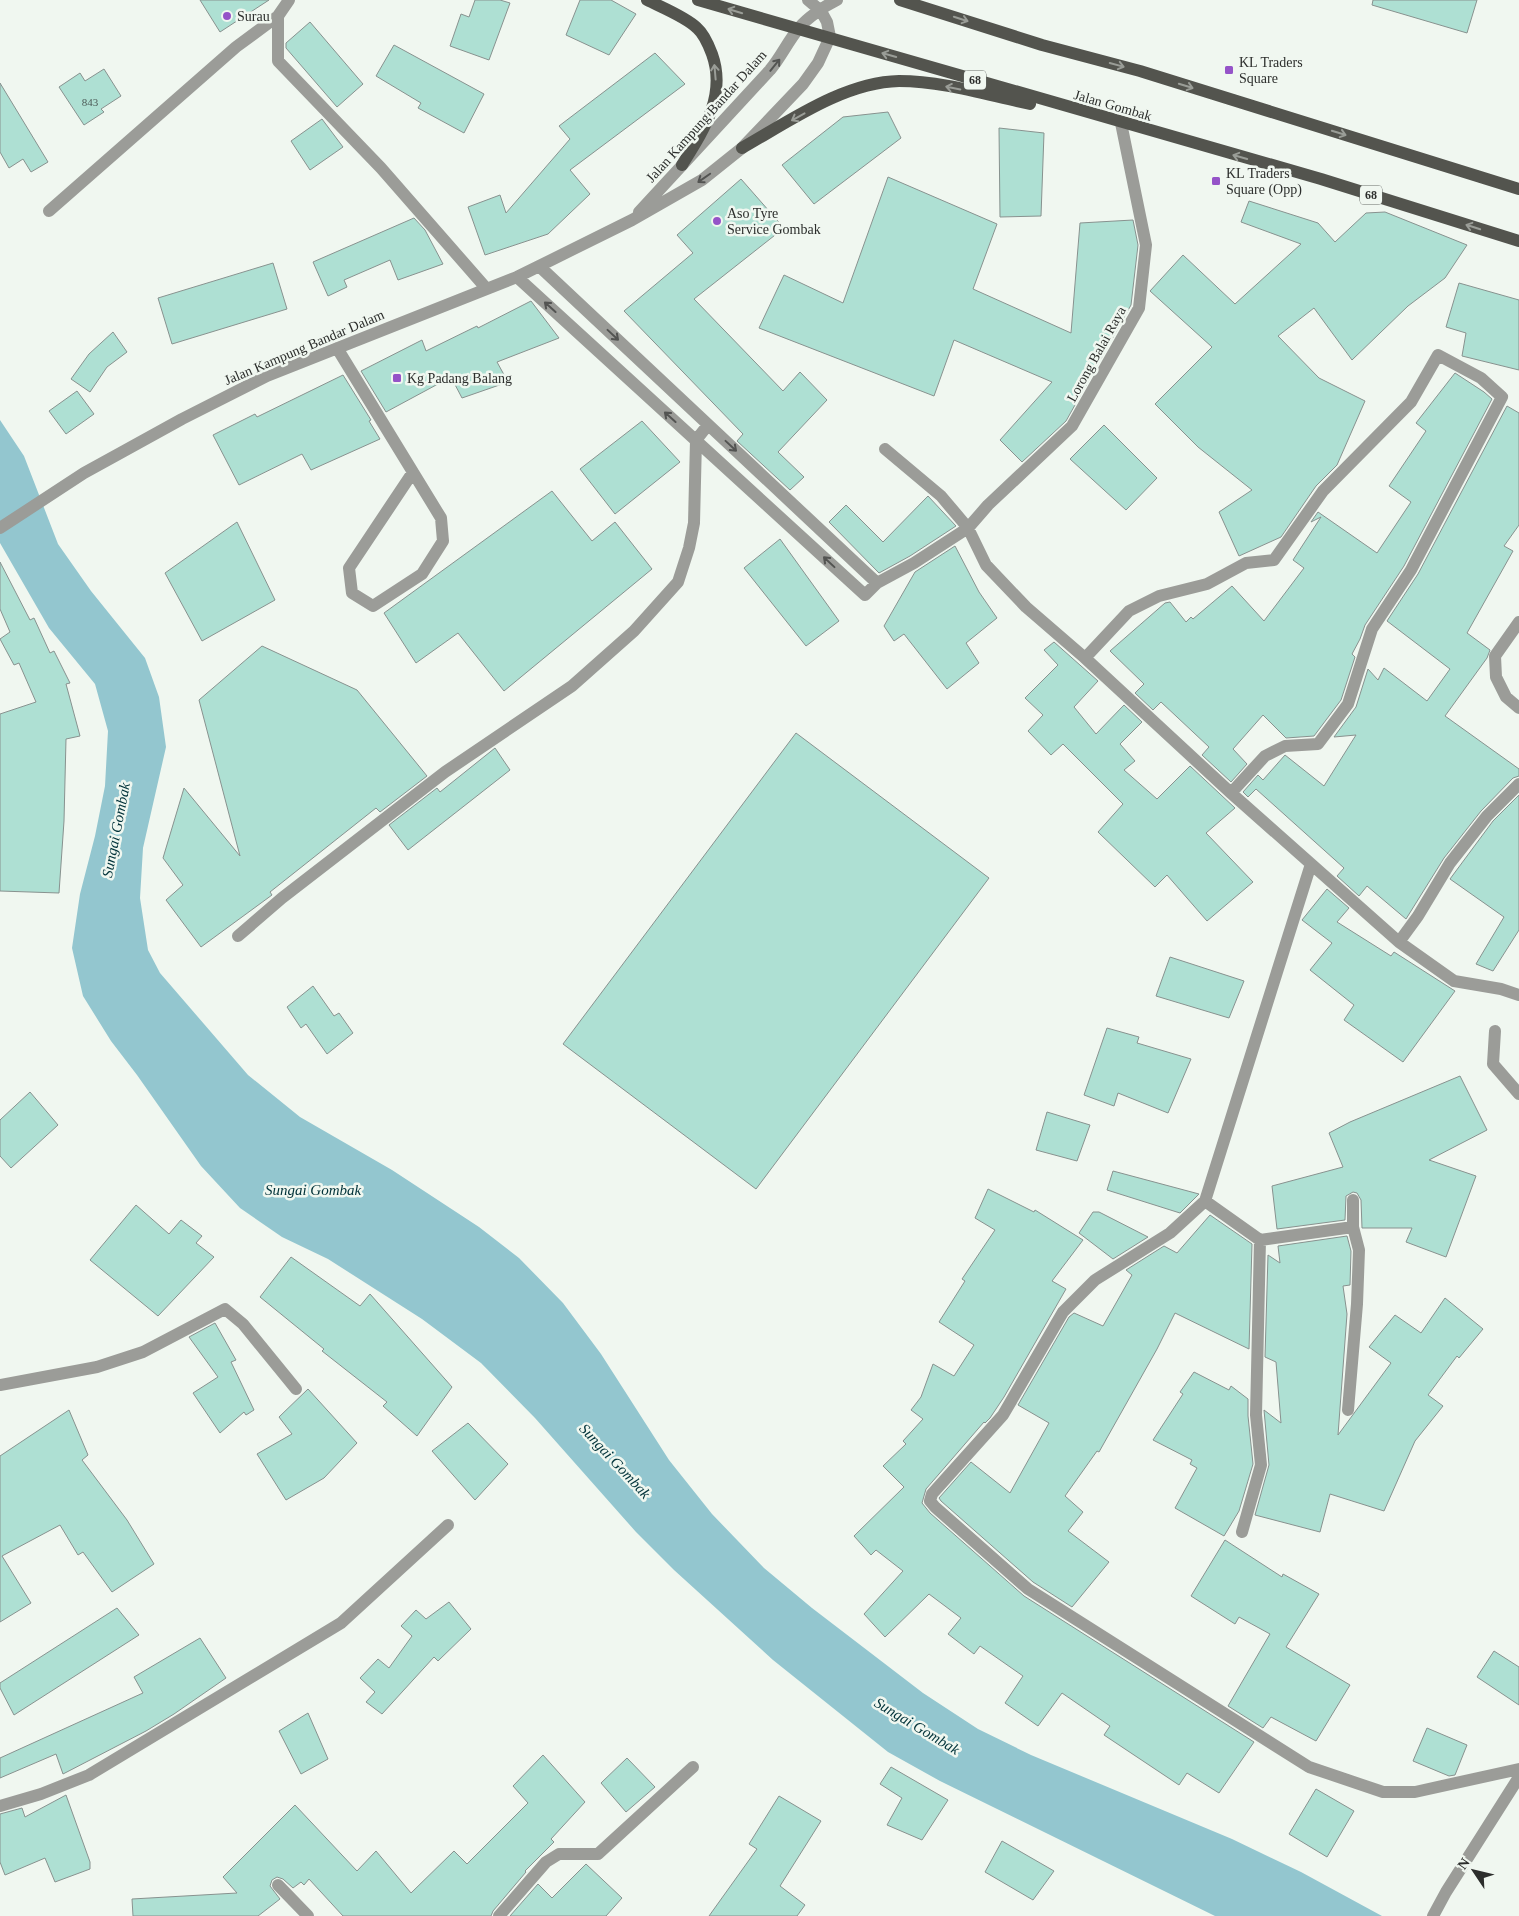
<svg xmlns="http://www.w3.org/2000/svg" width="1519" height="1916" font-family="'Times New Roman',serif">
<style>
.water{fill:#93c6cf}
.building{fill:#aee0d3;stroke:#88928f}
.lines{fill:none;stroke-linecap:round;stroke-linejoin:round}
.minor{stroke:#9b9c98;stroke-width:12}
.major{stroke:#53544e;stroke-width:12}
.oneway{stroke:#9a9d97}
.oneway2{stroke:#535452}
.poi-dot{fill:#9553c8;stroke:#f0f7f0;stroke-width:2}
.labels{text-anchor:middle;stroke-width:5;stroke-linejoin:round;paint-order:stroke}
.number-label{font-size:11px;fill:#4c5a56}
.shield{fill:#f0f7f0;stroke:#676a67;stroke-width:1}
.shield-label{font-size:12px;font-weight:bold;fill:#2c2e2c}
.poi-label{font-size:14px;fill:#2c2e2c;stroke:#f0f7f0;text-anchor:start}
.street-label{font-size:14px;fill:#2c2e2c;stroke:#f0f7f0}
.water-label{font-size:15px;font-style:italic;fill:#003239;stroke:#f0f7f0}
</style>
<rect width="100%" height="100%" fill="#f0f7f0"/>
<path class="water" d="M0,420L24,456L58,544L91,591L145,658L159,697L166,747L143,848L140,898L148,950L160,973L248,1075L300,1117L392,1170L479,1227L519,1258L563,1303L601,1354L669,1460L712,1514L764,1568L812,1608L923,1693L978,1729L1031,1755L1232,1839L1301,1872L1382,1916H1215L940,1781L888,1752L773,1660L674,1570L636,1532L535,1418L481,1363L422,1319L328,1259L282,1237L240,1208L201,1166L137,1075L111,1041L83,996L72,948L80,894L95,836L105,786L108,731L95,684L49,628L0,543Z"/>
<path class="building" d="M200,0H269L220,32Z
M475,0H500L510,3L489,60L450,46L461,14L469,17Z
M580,0H611L636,14L609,55L566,35Z
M1373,0H1477L1467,33L1372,5Z
M310,22L363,84L337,107L286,48V43Z
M394,45L484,94L464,133L418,108L421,103L376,76Z
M655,53L685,84L570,170L590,194L548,234L485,255L468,207L500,195L506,213L570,139L559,126Z
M104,69L121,96L101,109L104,112L84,125L59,87L80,73L85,81Z
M0,83L48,162L31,172L23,159L9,168L0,152Z
M888,112L901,138L814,204L782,165L843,117Z
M322,119L343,147L310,170L291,141Z
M999,128L1044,133L1041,216L1000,217Z
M888,177L997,224L973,289L1071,333L1080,223L1133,220L1138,245L1131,305L1066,421L1022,462L1000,440L1052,382L954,340L934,396L759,328L784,275L843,303Z
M741,179L784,228L694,299L783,391L800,372L827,400L778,452L804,477L790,490L737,441L743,434L624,311L693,253L677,235Z
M1249,201L1318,223L1335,242L1366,213L1385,212L1467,245L1445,278L1408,306L1352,360L1314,308L1278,336L1319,378L1365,401L1337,465L1316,486L1281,537L1239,556L1219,512L1252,490L1198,447L1155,404L1212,347L1150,291L1183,255L1235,304L1301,244L1241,222Z
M414,218L425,230L443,264L398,280L390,260L344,280L347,287L328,296L313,262Z
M273,263L287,309L172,344L158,298Z
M1459,283L1519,300V370L1462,356L1466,333L1446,327Z
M531,301L559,338L497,362L508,382L462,398L451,377L386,412L361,371L422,340L426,351L477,326L478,328Z
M113,332L127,352L107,367L90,392L71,379L89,354Z
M1455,373L1484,392L1492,399L1404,566L1365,625L1360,639L1352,654L1355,657L1341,700L1314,736L1286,738L1263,715L1233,749L1247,764L1231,782L1202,755L1209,747L1161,702L1153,710L1135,693L1144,684L1110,651L1165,603L1170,602L1186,622L1191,617L1193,619L1232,586L1264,621L1304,568L1293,560L1321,517L1311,522L1318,512L1377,553L1411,502L1389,486L1426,431L1416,423Z
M343,375L371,420L369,421L380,439L311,470L302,454L239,485L213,435L255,414L257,417Z
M77,391L94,414L66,434L49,411Z
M1507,406L1519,413V525L1504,546L1513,551L1467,633L1490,650L1487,658L1445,716L1519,769V776L1513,778L1481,811L1444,858L1406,919L1367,886L1359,896L1337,876L1344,868L1256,789L1248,797L1243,792L1258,775L1263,780L1285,755L1324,786L1356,735L1334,737L1356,707L1368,669L1378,680L1384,668L1427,701L1450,669L1387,621L1418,574Z
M642,421L680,462L615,514L580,469Z
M1104,425L1157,478L1126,510L1070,459Z
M552,491L592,541L615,522L652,569L504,691L458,633L416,663L384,613Z
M928,496L956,526L910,556L879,573L829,522L846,505L883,542Z
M237,522L275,600L202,641L165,573Z
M780,539L839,621L806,646L744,568Z
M955,546L979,592L997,618L966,643L979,663L947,689L904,634L894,641L884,626L915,572Z
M0,562L30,620L34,618L50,653L54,651L70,683L66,684L80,736L66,739L64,821L59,893L0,891V714L36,702L19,663L14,665L0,639L10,632L0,609Z
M1054,642L1098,681L1074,707L1096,734L1124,705L1142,722L1120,744L1135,761L1124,770L1157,799L1190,766L1235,808L1206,833L1253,882L1207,921L1167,875L1155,887L1098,832L1123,804L1063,744L1051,755L1028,731L1043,715L1025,698L1058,665L1044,650Z
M262,646L357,690L427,776L380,812L376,808L270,892L272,895L201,947L166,900L183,885L163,858L184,788L240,856L199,700Z
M796,733L989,878L756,1189L563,1044Z
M495,748L510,770L408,850L389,825L437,788L440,792Z
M1519,795V930L1493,971L1476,964L1504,917L1450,879L1493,821Z
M1327,889L1349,908L1337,922L1391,956L1394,952L1455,991L1403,1062L1344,1020L1354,1005L1310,970L1332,943L1302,920Z
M1170,957L1244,981L1229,1018L1156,996Z
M313,986L334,1016L339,1013L353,1033L327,1054L306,1024L301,1028L287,1007Z
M1107,1028L1139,1037L1137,1043L1191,1059L1168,1113L1118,1093L1114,1106L1084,1095Z
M1460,1076L1487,1130L1429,1160L1476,1176L1446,1257L1406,1242L1412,1228H1362L1361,1200L1357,1193L1353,1192L1346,1196L1345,1220L1277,1229L1272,1186L1343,1167L1329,1133L1350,1122Z
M30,1092L58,1125L11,1168L0,1156V1120Z
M1047,1112L1090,1125L1077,1161L1036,1150Z
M1113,1171L1199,1194L1180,1213L1107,1190Z
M988,1189L1034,1212L1035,1210L1083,1240L1052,1281L1066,1289L1004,1397L990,1418L985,1423L984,1422L926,1489L922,1503L930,1513L1024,1596L1254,1742L1219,1793L1187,1773L1179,1785L1104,1735L1110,1726L1062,1693L1038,1726L1005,1703L1023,1676L980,1646L974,1654L948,1634L961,1618L929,1594L885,1637L864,1614L903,1571L876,1550L871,1555L854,1536L904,1487L883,1466L906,1444L903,1441L923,1419L911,1410L921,1397L933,1364L954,1376L974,1345L939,1322L965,1281L962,1279L995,1230L975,1218Z
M136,1205L169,1234L181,1220L202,1236L196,1243L214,1257L158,1316L90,1260Z
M1093,1212H1099L1148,1237L1113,1259L1079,1233Z
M1210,1215L1252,1244L1249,1349L1175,1313L1157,1349L1099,1452L1097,1451L1065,1496L1083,1512L1068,1531L1109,1562L1072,1607L1033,1582L941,1501L939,1498L971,1462L1010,1493L1049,1423L1018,1405L1069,1317L1074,1313L1103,1326L1132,1275L1126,1270L1164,1246L1177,1253Z
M1347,1236L1351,1251L1350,1285L1343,1286L1347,1314L1338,1435L1391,1363L1369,1347L1395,1315L1421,1333L1445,1298L1483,1329L1459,1358L1457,1356L1428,1395L1443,1406L1415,1441L1384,1511L1330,1494L1320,1532L1255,1515L1269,1465L1264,1410L1281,1423L1276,1362L1265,1357L1268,1255L1280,1263L1278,1246Z
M291,1257L360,1306L370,1294L452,1387L417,1436L383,1406L387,1402L322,1351L324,1349L260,1297Z
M215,1323L236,1360L231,1362L254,1410L246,1415L244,1412L220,1433L193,1393L218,1377L189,1337Z
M1194,1372L1229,1390L1231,1386L1248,1399V1416L1253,1464L1239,1511L1224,1536L1175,1508L1197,1468L1190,1464L1192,1460L1153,1440L1183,1394L1180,1392Z
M308,1389L357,1443L324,1478L286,1500L257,1454L292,1434L279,1417Z
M69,1410L88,1455L82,1460L127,1520L154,1564L112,1592L83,1552L78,1555L60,1525L2,1556L31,1603L0,1622V1456Z
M468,1423L508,1464L475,1500L432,1451Z
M1225,1540L1282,1577L1283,1574L1319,1594L1286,1647L1350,1685L1316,1741L1271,1717L1263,1728L1228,1706L1270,1634L1239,1617L1235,1624L1191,1596Z
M449,1602L471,1629L438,1661L434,1657L382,1714L366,1702L375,1692L360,1678L378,1659L389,1668L412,1636L401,1626L416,1610L426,1619Z
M117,1608L139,1635L14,1715L0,1688V1683Z
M200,1638L226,1678L174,1714L146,1731L63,1774L56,1754L0,1778V1758L143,1693L134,1677Z
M1494,1651L1519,1667V1705L1477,1677Z
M308,1713L328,1759L301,1774L279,1731Z
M1427,1728L1467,1745L1455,1775L1449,1776L1413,1761Z
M543,1755L585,1802L551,1839L554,1842L525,1871L526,1872L493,1911L491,1916H343L309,1879L304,1885L301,1882L293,1888L283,1879L277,1877L272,1880L270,1886L280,1899L258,1916H133L132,1899L237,1893L223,1877L295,1805L357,1871L376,1851L411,1893L454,1851L467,1864L528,1803L513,1786Z
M627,1758L655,1787L626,1812L601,1783Z
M891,1767L948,1800L922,1840L887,1825L902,1798L880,1784Z
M1316,1789L1354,1811L1327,1857L1289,1834Z
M66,1795L90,1862V1869L55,1882L45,1858L5,1875L0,1862V1814L22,1808L25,1817Z
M779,1796L821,1821L780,1886L805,1905L797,1916H709L757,1849L749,1844Z
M1002,1841L1054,1871L1033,1900L985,1872Z
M586,1864L622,1898L606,1916H510L538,1884L552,1898Z"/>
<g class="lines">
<path class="minor" d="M278,16V61L381,168L486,288
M49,211L236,47L278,16L289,0
M639,212L770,70C781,57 788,41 799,28C808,17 825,6 837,0
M539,266L877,583
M517,277L865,595L877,583L914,563L968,528L988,505L1072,426L1139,308L1146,245L1121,123
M337,348L441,518L443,541L422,574L373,606L352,593L349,568L413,472
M885,449L941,496L968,528L986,565L1026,607L1085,658L1231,793L1399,942L1454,981L1501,989L1519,995
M0,528L84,473L124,451L182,419L267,376L517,277L632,220L702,180L742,148L803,84L818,63L830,37L827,22L821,11L808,0
M1519,622L1495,656L1496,677L1506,697L1519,708
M1085,658L1129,611L1159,596L1207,584L1246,563L1274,560L1323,491L1411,402L1438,355L1481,378L1502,397L1411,570L1372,629L1348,704L1318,744L1285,746L1265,756L1231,793
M1311,864L1205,1201L1170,1233L1095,1280L1063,1312L1003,1415L932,1494L930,1501L935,1507L1028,1589L1309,1767L1383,1792H1415L1519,1769
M238,936L282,898L445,772L572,686L634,631L678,582L689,548L694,523L696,440L708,425
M1399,942L1418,916L1450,863L1487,816L1519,784
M1495,1031L1493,1064L1519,1094
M1205,1201L1260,1240L1256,1415L1261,1465L1242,1532
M1260,1240L1353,1227
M0,1385L97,1367L143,1352L225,1309L243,1324L296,1389
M1348,1410L1357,1304L1359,1250L1353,1227V1200
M0,1806L41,1794L89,1775L341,1623L448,1525
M278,1885L308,1916
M499,1916L546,1862L559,1854H598L693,1767
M1433,1916L1446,1892L1519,1777"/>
<path class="major" d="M647,0C661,7 686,17 697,28C704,34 709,46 712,54C727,96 703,131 682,165
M698,0L1321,179L1519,241
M900,0L1042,45L1140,71L1519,189
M742,148C788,122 844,82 899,81C943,81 987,95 1030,104"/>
</g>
<defs><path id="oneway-shaft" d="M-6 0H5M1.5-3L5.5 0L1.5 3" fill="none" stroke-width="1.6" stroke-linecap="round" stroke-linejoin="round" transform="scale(1.25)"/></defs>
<g class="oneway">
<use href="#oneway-shaft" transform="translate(735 11) rotate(-163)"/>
<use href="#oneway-shaft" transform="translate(961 19) rotate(18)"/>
<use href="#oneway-shaft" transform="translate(889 55) rotate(-164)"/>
<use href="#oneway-shaft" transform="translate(1117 65) rotate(15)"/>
<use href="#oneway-shaft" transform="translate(715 72) rotate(-95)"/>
<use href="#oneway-shaft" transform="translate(1186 86) rotate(17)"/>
<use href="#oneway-shaft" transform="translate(953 88) rotate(-169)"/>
<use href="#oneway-shaft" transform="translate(798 117) rotate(151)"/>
<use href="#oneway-shaft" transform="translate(1339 133) rotate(17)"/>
<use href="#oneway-shaft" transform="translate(1240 157) rotate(-164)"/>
<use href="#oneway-shaft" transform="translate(1473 227) rotate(-162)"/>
</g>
<g class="oneway2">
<use href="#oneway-shaft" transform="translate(775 65) rotate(-51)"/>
<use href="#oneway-shaft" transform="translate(704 178) rotate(145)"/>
<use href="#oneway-shaft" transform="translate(550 307) rotate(-138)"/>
<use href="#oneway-shaft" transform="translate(613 335) rotate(43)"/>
<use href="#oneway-shaft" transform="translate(670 417) rotate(-138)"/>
<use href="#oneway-shaft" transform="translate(731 446) rotate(43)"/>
<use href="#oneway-shaft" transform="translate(829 562) rotate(-137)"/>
</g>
<g class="poi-dot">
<circle cx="227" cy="16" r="5"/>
<rect x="1224" y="65" width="10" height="10" rx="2.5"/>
<rect x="1211" y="176" width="10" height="10" rx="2.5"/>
<circle cx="717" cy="221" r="5"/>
<rect x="392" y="373" width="10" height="10" rx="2.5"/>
</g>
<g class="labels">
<g class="number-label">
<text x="90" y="106">843</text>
</g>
<g class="shield">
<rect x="964" y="70.5" width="22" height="19" rx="4"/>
<rect x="1360" y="185.5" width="22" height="19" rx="4"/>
</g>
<g class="shield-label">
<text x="975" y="84">68</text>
<text x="1371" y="199">68</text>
</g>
<g class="poi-label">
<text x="237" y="21">Surau</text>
<text x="1239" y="67">KL Traders<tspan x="1239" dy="16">Square</tspan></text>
<text x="1226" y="178">KL Traders<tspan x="1226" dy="16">Square (Opp)</tspan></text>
<text x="727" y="218">Aso Tyre<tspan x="727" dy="16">Service Gombak</tspan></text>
<text x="407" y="383">Kg Padang Balang</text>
</g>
<g class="street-label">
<text transform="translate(1113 105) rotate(16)" y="5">Jalan Gombak</text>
<text transform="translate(706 116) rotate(-48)" y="5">Jalan Kampung Bandar Dalam</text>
<text transform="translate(304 347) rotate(-23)" y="5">Jalan Kampung Bandar Dalam</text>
<text transform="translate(1096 354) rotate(-61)" y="5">Lorong Balai Raya</text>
</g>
<g class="water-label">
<text transform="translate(116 830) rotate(-79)" y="5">Sungai Gombak</text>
<text x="313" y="1195">Sungai Gombak</text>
<text transform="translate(615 1461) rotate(47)" y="5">Sungai Gombak</text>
<text transform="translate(917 1726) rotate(31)" y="5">Sungai Gombak</text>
</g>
</g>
<g transform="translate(1474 1871) rotate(305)" stroke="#f0f7f0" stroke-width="4" paint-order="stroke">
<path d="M0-4L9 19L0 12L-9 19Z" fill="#2c2e2c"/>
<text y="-8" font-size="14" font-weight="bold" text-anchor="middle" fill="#2c2e2c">N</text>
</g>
</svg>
